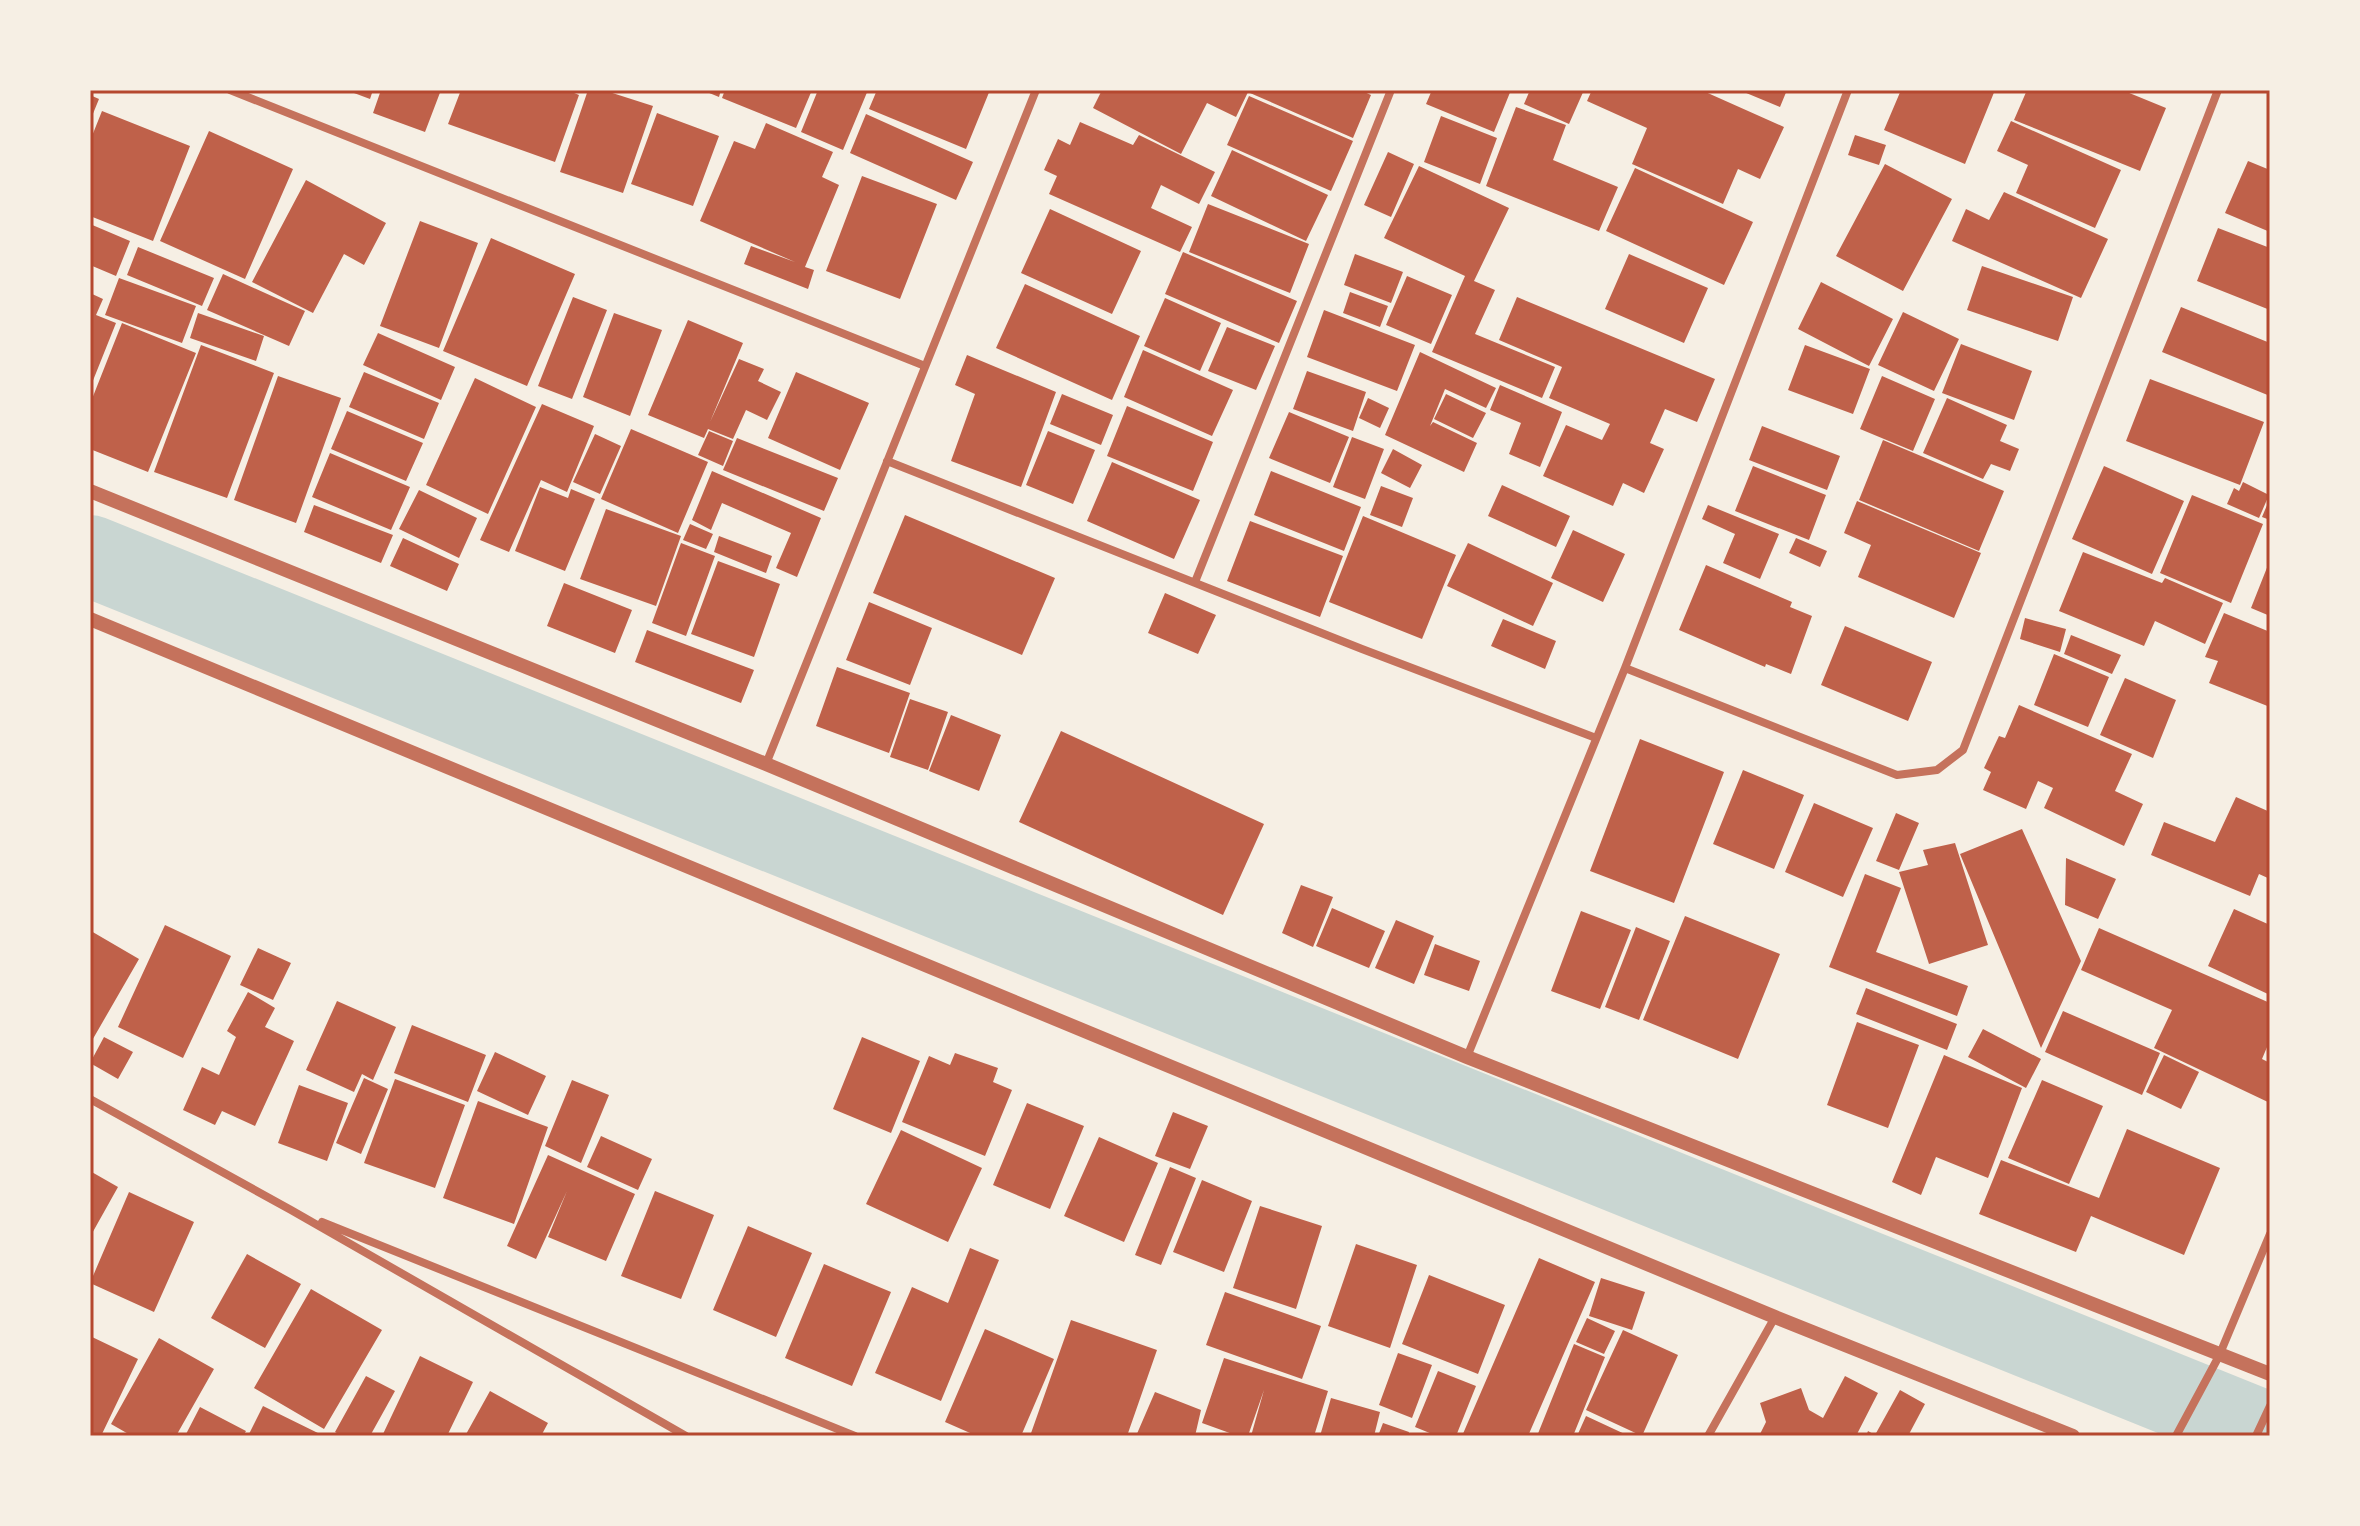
<svg xmlns="http://www.w3.org/2000/svg" width="2360" height="1526" font-family="'PT Sans',sans-serif">
<style>
.lines{fill:none;stroke-linecap:round;stroke-linejoin:round}
.river{stroke:#c9d6d2;stroke-width:82}
.building{fill:#bf614a}
.minor{stroke:#c5725c;stroke-width:8}
.tertiary{stroke:#c5725c;stroke-width:14}
.neatline{fill:none;stroke:#b5482f;stroke-width:3}
</style>
<rect width="100%" height="100%" fill="#f6efe4"/>
<g class="lines">
<path class="river" d="M90,556L2270,1434"/>
</g>
<path class="building" d="M346,90H373L370,99Z
M381,90H441L425,132L373,113Z
M461,90H567L579,95L555,162L448,124Z
M588,90H603L653,106L623,193L560,172Z
M702,90H721L719,97Z
M725,90H812L796,128L722,98Z
M818,90H868L843,150L801,132Z
M877,90H990L966,149L869,109Z
M1102,90H1249L1236,117L1207,103L1181,154L1093,108Z
M1251,90H1360L1371,95L1353,138L1250,93Z
M1432,90H1511L1494,132L1426,104Z
M1530,90H1584L1569,124L1524,104Z
M1592,90H1701L1784,127L1760,179L1738,169L1723,204L1632,164L1647,128L1587,101Z
M1739,90H1787L1780,107Z
M1901,90H1995L1965,164L1884,130Z
M2027,90H2122L2166,108L2140,171L2014,120Z
M90,95L99,99L90,121Z
M1249,96L1353,141L1331,191L1227,145Z
M1516,107L1566,125L1553,160L1618,187L1599,231L1486,186Z
M102,111L190,146L153,241L90,216V141Z
M657,113L719,136L693,206L631,184Z
M866,114L973,162L956,200L850,153Z
M1441,116L1497,138L1480,184L1424,162Z
M2011,121L2121,170L2095,228L2016,193L2028,165L1997,151Z
M1080,122L1133,145L1139,135L1215,172L1199,204L1161,185L1151,208L1192,227L1180,252L1049,194L1057,176L1044,170L1058,139L1070,145Z
M766,123L833,152L822,177L839,185L805,267L814,270L808,289L744,264L751,246L795,262L700,221L734,141L755,149Z
M209,131L293,169L245,279L160,241Z
M1855,135L1886,145L1879,165L1848,155Z
M1232,150L1328,195L1306,241L1211,196Z
M1388,152L1414,164L1391,217L1364,205Z
M2248,161L2270,170V232L2225,213Z
M1885,164L1952,199L1903,291L1836,256Z
M1419,166L1509,208L1474,281L1495,290L1475,334L1555,367L1542,398L1432,352L1465,276L1384,238Z
M1635,168L1753,222L1724,285L1606,231Z
M862,176L937,204L900,299L826,271Z
M306,180L386,223L364,265L344,254L313,313L252,282Z
M2004,192L2108,239L2081,298L1952,241L1966,209L1989,220Z
M1208,204L1309,244L1290,293L1189,252Z
M1050,209L1141,251L1112,314L1021,273Z
M420,221L478,243L439,348L380,326Z
M90,224L130,241L116,276L90,265Z
M2218,228L2270,248V310L2197,281Z
M491,238L575,274L527,386L443,351Z
M138,247L214,278L202,306L127,275Z
M1183,252L1297,301L1279,343L1165,294Z
M1355,254L1403,272L1391,303L1344,285Z
M1629,254L1708,288L1684,343L1605,309Z
M1982,266L2073,297L2058,341L1967,310Z
M223,274L305,311L289,346L207,310Z
M1407,276L1452,295L1431,344L1386,325Z
M119,278L196,306L182,343L105,315Z
M1821,282L1893,319L1869,366L1798,329Z
M1025,284L1140,336L1112,400L996,348Z
M1350,292L1388,306L1380,327L1343,313Z
M90,293L103,299L96,315L116,323L90,388Z
M573,297L607,310L572,399L538,386Z
M1517,297L1715,379L1697,422L1665,409L1650,443L1664,449L1644,493L1623,483L1613,506L1543,476L1566,425L1602,440L1610,424L1549,398L1562,367L1499,340Z
M1165,298L1221,323L1200,371L1144,346Z
M2181,307L2270,343V396L2162,352Z
M1324,310L1415,345L1397,391L1307,357Z
M1903,312L1959,339L1934,391L1878,365Z
M198,313L264,336L256,361L190,338Z
M614,313L662,330L630,416L583,397Z
M688,320L743,343L710,422L739,359L764,369L758,381L781,392L767,420L746,410L733,439L708,429L704,438L648,415Z
M122,323L196,353L148,472L90,449V404Z
M1227,327L1275,346L1256,390L1208,371Z
M378,333L455,367L441,400L363,365Z
M1961,344L2032,371L2014,420L1942,393Z
M201,345L274,373L227,498L154,472Z
M1805,345L1870,369L1853,414L1788,390Z
M1143,350L1233,390L1212,436L1124,397Z
M1420,352L1496,388L1486,408L1445,389L1430,426L1433,422L1477,443L1464,472L1385,435Z
M967,355L1056,392L1021,487L951,461L975,394L955,385Z
M1307,371L1366,392L1353,431L1293,409Z
M364,372L439,403L424,439L349,407Z
M796,372L869,403L840,470L768,438Z
M278,376L341,398L296,523L234,500Z
M1882,376L1935,399L1913,451L1860,429Z
M475,378L536,407L488,514L426,485Z
M2150,379L2264,422L2240,485L2126,441Z
M1500,385L1562,412L1540,467L1509,454L1521,423L1490,410Z
M1062,394L1113,415L1101,445L1050,424Z
M1446,394L1486,413L1473,438L1434,419Z
M1368,398L1389,408L1380,428L1359,418Z
M1947,398L2007,425L2000,441L2019,449L2010,471L1991,464L1983,479L1923,453Z
M542,404L594,426L567,492L541,480L509,552L480,540Z
M1127,406L1213,442L1193,491L1107,456Z
M347,411L423,443L406,481L331,449Z
M1289,412L1349,437L1330,483L1269,458Z
M1762,426L1840,456L1827,490L1749,460Z
M631,429L708,462L678,533L601,499Z
M709,431L733,441L723,466L698,455Z
M1048,431L1095,450L1073,504L1026,485Z
M595,434L621,446L600,494L573,482Z
M1352,437L1384,449L1365,499L1333,487Z
M737,438L838,478L824,511L723,470Z
M1883,440L2004,491L1979,551L1859,500Z
M1393,449L1422,465L1410,488L1381,473Z
M330,453L410,487L391,530L312,497Z
M1112,462L1200,500L1174,559L1087,521Z
M1753,466L1826,495L1809,540L1735,511Z
M2104,466L2184,501L2152,574L2072,539Z
M712,471L821,518L797,577L776,568L791,533L722,503L711,530L692,520Z
M1271,471L1361,507L1344,551L1254,515Z
M2243,482L2269,495L2259,518L2227,504L2234,488L2239,491Z
M1502,485L1570,516L1556,547L1488,516Z
M1381,486L1413,498L1402,527L1370,515Z
M540,487L568,498L571,489L595,499L565,571L515,551Z
M419,490L477,518L459,558L399,529Z
M2192,495L2263,524L2231,603L2160,573Z
M2270,498V520L2262,517Z
M1857,501L1981,553L1954,618L1858,577L1871,545L1844,533Z
M314,505L393,535L381,563L304,532Z
M1708,505L1779,534L1760,579L1723,563L1735,534L1702,519Z
M606,509L681,536L656,606L580,579Z
M905,515L1055,578L1022,655L873,593Z
M1363,516L1456,555L1422,639L1329,602Z
M1250,521L1343,556L1320,617L1227,581Z
M690,524L713,534L706,549L683,540Z
M1573,530L1625,554L1603,602L1551,578Z
M719,536L772,556L766,573L714,552Z
M403,538L459,564L447,591L390,566Z
M1796,538L1827,551L1820,567L1789,553Z
M681,543L715,556L686,636L652,623Z
M1468,543L1553,583L1533,626L1447,586Z
M2083,552L2162,583L2165,578L2223,603L2205,644L2155,621L2144,646L2059,611Z
M2270,560V616L2251,608Z
M718,561L780,584L754,657L691,634Z
M1706,565L1792,602L1790,607L1812,616L1791,674L1766,664L1765,667L1679,630Z
M564,583L632,610L615,653L547,626Z
M1165,593L1216,615L1198,654L1148,633Z
M869,602L932,628L910,685L846,660Z
M2224,613L2270,632V707L2209,683L2218,661L2205,657Z
M2025,618L2066,629L2060,652L2020,639Z
M1503,619L1556,641L1545,669L1491,646Z
M1845,626L1932,662L1908,721L1821,685Z
M647,630L754,670L741,703L635,662Z
M2071,635L2121,655L2112,674L2064,654Z
M2054,654L2109,677L2088,727L2034,705Z
M837,667L910,693L889,753L816,726Z
M2125,678L2176,700L2153,758L2100,735Z
M910,699L948,712L928,770L890,757Z
M2019,705L2132,754L2115,791L2143,804L2124,846L2044,808L2053,788L2038,781L2026,809L1983,790L1991,772L1984,768L1999,736L2005,738Z
M951,715L1001,735L979,791L929,771Z
M1061,731L1264,824L1223,915L1019,822Z
M1640,739L1724,772L1674,903L1590,871Z
M1743,770L1804,795L1774,869L1713,844Z
M2236,797L2270,812V879L2259,874L2250,896L2151,855L2164,822L2215,842Z
M1814,803L1873,828L1843,897L1785,872Z
M1896,813L1919,823L1899,870L1876,861Z
M2022,829L2081,961L2041,1048L1960,854Z
M1955,843L1988,945L1929,964L1899,872L1928,865L1923,850Z
M2066,858L2116,879L2098,919L2065,905Z
M1865,874L1901,888L1876,952L1968,986L1957,1016L1829,967Z
M1301,885L1333,897L1313,947L1282,933Z
M1332,908L1385,931L1369,968L1316,946Z
M2234,909L2270,925V995L2208,966Z
M1581,911L1631,930L1600,1009L1551,991Z
M1685,916L1780,954L1738,1059L1643,1020Z
M1396,920L1434,936L1414,984L1375,968Z
M165,925L231,956L183,1058L118,1027Z
M1636,927L1670,941L1639,1020L1605,1007Z
M2099,928L2270,1003V1040L2262,1059L2270,1063V1103L2154,1048L2172,1010L2081,970Z
M91,931L139,959L90,1044V933Z
M1435,944L1480,961L1469,991L1424,975Z
M258,948L291,963L273,1000L240,985Z
M1866,988L1957,1024L1947,1050L1856,1014Z
M248,992L275,1008L265,1027L294,1041L255,1126L222,1111L215,1125L183,1110L202,1067L219,1075L236,1037L227,1031Z
M337,1001L396,1027L373,1080L362,1074L354,1092L306,1070Z
M2063,1011L2160,1053L2142,1095L2045,1052Z
M1857,1022L1919,1045L1888,1128L1827,1105Z
M412,1025L486,1055L468,1102L394,1073Z
M1983,1029L2041,1059L2026,1088L1968,1057Z
M104,1037L133,1052L118,1079L90,1063Z
M862,1037L920,1061L891,1133L833,1109Z
M495,1052L546,1076L528,1115L477,1091Z
M955,1053L998,1068L993,1082L1012,1090L985,1156L902,1122L929,1056L950,1065Z
M1944,1055L2022,1088L1988,1178L1936,1157L1921,1195L1892,1182Z
M2164,1055L2199,1072L2181,1109L2146,1092Z
M364,1078L388,1089L361,1154L336,1143Z
M395,1079L465,1105L435,1188L364,1163Z
M572,1080L609,1095L581,1163L545,1146Z
M2042,1080L2103,1106L2069,1184L2008,1158Z
M299,1085L348,1103L327,1161L278,1143Z
M478,1101L548,1127L514,1224L443,1198Z
M1027,1103L1084,1126L1050,1209L993,1185Z
M1173,1112L1208,1126L1190,1169L1155,1156Z
M2127,1129L2220,1168L2184,1255L2091,1216L2076,1252L1979,1214L2001,1160L2099,1198Z
M901,1130L982,1168L948,1242L866,1204Z
M601,1136L652,1159L638,1190L587,1167Z
M1099,1137L1158,1163L1124,1242L1064,1216Z
M548,1155L635,1194L606,1261L548,1237L567,1191L536,1259L507,1246Z
M1170,1167L1196,1178L1161,1265L1135,1255Z
M90,1171L118,1187L90,1237Z
M1202,1180L1252,1201L1224,1272L1173,1252Z
M655,1191L714,1215L681,1299L621,1276Z
M129,1192L194,1222L154,1312L90,1283Z
M1260,1206L1322,1226L1296,1309L1233,1288Z
M748,1226L812,1253L776,1337L713,1310Z
M1356,1244L1417,1265L1390,1348L1328,1326Z
M970,1248L999,1260L941,1401L875,1373L912,1287L948,1303Z
M247,1254L301,1284L265,1348L211,1318Z
M1539,1258L1595,1282L1528,1436H1462Z
M824,1264L891,1292L852,1386L785,1358Z
M1429,1275L1505,1305L1478,1374L1402,1344Z
M1601,1278L1645,1292L1632,1330L1589,1316Z
M311,1289L382,1330L324,1429L254,1388Z
M1225,1292L1321,1326L1302,1379L1206,1345Z
M1587,1318L1615,1331L1604,1354L1576,1342Z
M1071,1320L1157,1350L1127,1436H1030Z
M985,1329L1054,1359L1021,1436H977L945,1422Z
M1623,1330L1678,1355L1642,1436L1586,1410Z
M90,1336L138,1359L101,1436H90Z
M159,1338L214,1369L176,1436H132L111,1424Z
M1574,1344L1605,1357L1573,1436H1537Z
M1398,1353L1432,1365L1412,1418L1379,1405Z
M420,1356L473,1382L447,1436H389L383,1434Z
M1224,1358L1328,1391L1314,1436H1251L1264,1390L1248,1436H1238L1202,1423Z
M1438,1371L1476,1386L1456,1436H1437L1415,1427Z
M366,1376L395,1391L370,1436H342L335,1432Z
M1845,1376L1878,1393L1856,1436H1759L1766,1422L1760,1403L1801,1388L1809,1410L1823,1418Z
M1900,1390L1925,1404L1908,1436H1866L1868,1431L1875,1435Z
M490,1391L548,1423L541,1436H465Z
M1155,1392L1201,1410L1195,1436H1136Z
M1331,1398L1380,1412L1374,1436H1320Z
M263,1406L324,1436H248Z
M200,1407L246,1431L243,1436H185Z
M1586,1416L1629,1436H1577Z
M1383,1423L1409,1432L1408,1436H1378Z"/>
<g class="lines">
<path class="minor" d="M230,90L925,366
M887,461L1362,649L1596,738
M1195,582L1391,90
M1625,668L1897,775L1937,770L1963,750L2218,90
M766,764L1036,90
M1467,1057L1625,668L1848,90
M90,1099L291,1210L686,1436
M322,1222L855,1436
M1708,1436L1775,1317
M2176,1436L2219,1356L2270,1234
M2256,1436L2270,1406"/>
<path class="tertiary" d="M90,491L766,764L1467,1057L2270,1374
M90,619L1775,1317L2073,1436"/>
</g>
<rect width="2360" height="1526" fill="none" stroke="#f6efe4" stroke-width="184"/>
<rect x="92" y="92" width="2176" height="1342" class="neatline"/>
</svg>
